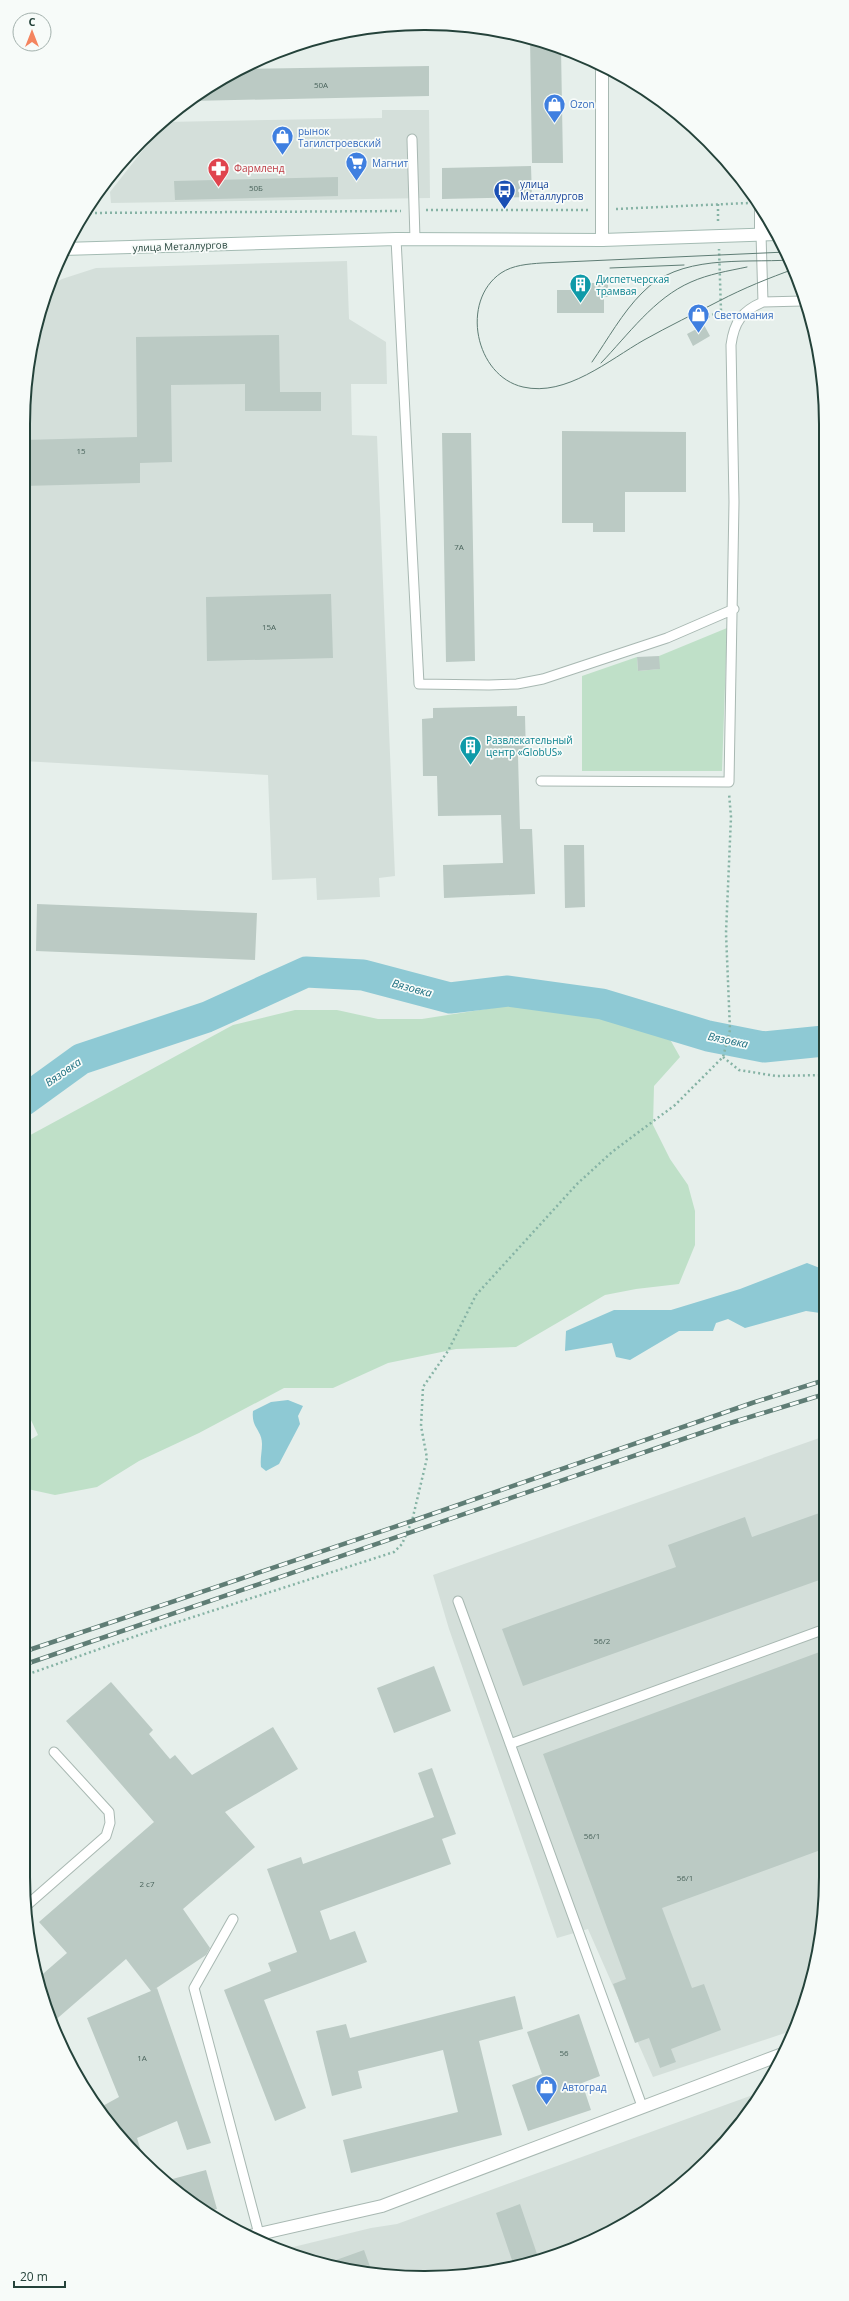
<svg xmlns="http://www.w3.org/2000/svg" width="849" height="2301" font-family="'Open Sans',sans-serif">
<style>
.built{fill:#d4dfda}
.green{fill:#bfe0c8}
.water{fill:#8ec9d4}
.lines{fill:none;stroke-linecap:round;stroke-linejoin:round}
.river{stroke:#8ec9d4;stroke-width:31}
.building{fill:#bbcac4}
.service-casing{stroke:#a8b8b2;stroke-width:11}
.minor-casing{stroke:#a8b8b2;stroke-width:14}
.secondary-casing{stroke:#a4bbb3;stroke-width:14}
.path{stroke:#86b3a5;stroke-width:2.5;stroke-dasharray:2 3;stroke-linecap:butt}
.service{stroke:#fff;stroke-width:9}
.minor{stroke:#fff;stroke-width:12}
.secondary{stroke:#fff;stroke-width:12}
.tram{stroke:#5f7d75;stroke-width:1}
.rail-casing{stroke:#5f7d75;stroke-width:4.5}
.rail{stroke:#f7fbf9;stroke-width:3;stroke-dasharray:9;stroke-linecap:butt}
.labels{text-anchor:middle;stroke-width:3.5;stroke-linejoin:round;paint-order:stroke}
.number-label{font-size:8px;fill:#4a645c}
.shop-label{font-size:10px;fill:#366cbe;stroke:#f7fbf9;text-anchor:start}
.health-label{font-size:10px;fill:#be3a42;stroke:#f7fbf9;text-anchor:start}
.transit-label{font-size:10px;fill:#164399;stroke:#f7fbf9;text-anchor:start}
.street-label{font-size:10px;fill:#24423a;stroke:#f7fbf9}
.culture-label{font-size:10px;fill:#0d838f;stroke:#f7fbf9;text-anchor:start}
.water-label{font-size:11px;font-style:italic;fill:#1c6f80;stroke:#f7fbf9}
.rim{fill:none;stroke:#24423a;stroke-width:2}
</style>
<rect width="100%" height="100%" fill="#e6efeb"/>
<path class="built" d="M382,110H429L430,198L111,203L110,192L165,122L382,118Z
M347,261L349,319L386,342L387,384H351L352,435L377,436L395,876L379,878L380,897L317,900L316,878L272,880L268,775L23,761V425L37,320L49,287L62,279L96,268Z
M825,1436L826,1876L812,1981L794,2030L653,2077L588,1929L557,1938L449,1629L433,1575Z
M761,2092L743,2121L689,2178L647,2210L578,2247L503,2270L451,2277L372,2275L296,2257L281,2250L371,2228L397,2224Z"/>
<path class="green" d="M727,628L722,771H582V676L637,657L638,671L659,669V656Z
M544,1000L594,1016L645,1026L667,1034L680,1057L654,1086L653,1125L670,1159L688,1185L695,1211V1245L679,1284L636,1289L605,1295L516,1347L456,1349L388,1363L333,1388H284L199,1433L139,1461L97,1487L55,1495L23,1488V1444L38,1435L23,1403V1139L233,1025L295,1010H337L378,1019H422Z"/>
<path class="water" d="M807,1263L825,1270V1290L819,1295L825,1301V1309L820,1313L806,1311L745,1328L728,1319L716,1323L713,1331H679L630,1360L616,1357L612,1343L565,1351L566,1331L614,1310H671L740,1289Z
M288,1400L303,1406L298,1416L300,1424L279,1464L266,1471L261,1467C260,1459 262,1452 262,1444C262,1430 251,1428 253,1411L271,1402Z"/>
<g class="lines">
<path class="river" d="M23,1101L81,1059L207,1017L306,972L363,975L450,998L508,991L602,1004L708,1036L764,1047L824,1041"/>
</g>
<path class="building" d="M530,37L561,49L563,163H532Z
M429,66V96L190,101L224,77L241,69Z
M531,166L532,197L442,199V168Z
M338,177V196L175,200L174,181Z
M587,283H608V297H604V313H557V290H587Z
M704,325L710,336L693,346L687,334Z
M279,335L280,392H321V411H245V384L171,385L172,462L140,463V483L23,486V440L137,437L136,337Z
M562,431L686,432V492H625V532H593V523H562Z
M442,433H471L475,661L446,662Z
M331,594L333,658L207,661L206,597Z
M659,656L660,669L638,671L637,657Z
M517,706V716H525L526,756H518L520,829H532L535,894L444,898L443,865L503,863L501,815L438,816L437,776H423L422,719L433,718V708Z
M564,845H584L585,907L565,908Z
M37,904L257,913L255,960L36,951Z
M825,1511V1578L523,1686L502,1629L676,1567L668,1545L745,1517L752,1537Z
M825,1650L826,1848L662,1908L692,1988L704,1984L721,2030L671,2049L676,2062L660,2068L649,2038L635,2043L613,1984L626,1979L543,1754Z
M434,1666L451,1711L394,1733L377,1688Z
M111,1682L153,1730L149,1734L170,1759L175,1755L192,1775L273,1727L298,1769L225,1812L255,1847L183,1909L210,1948L206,1955L155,1989L157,1988L211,2143L187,2150L177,2121L137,2138L144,2161L122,2141L99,2108L119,2097L87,2018L151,1991L126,1959L52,2023L44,2006L37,1979L67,1953L39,1922L154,1822L66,1721Z
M432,1768L456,1834L442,1839L451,1864L320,1911L330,1940L355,1931L367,1962L264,2000L306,2108L275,2121L224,1990L271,1971L268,1963L297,1952L267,1869L301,1857L303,1864L434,1817L418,1773Z
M515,1996L523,2029L479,2041L502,2135L351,2173L343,2140L458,2112L443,2050L358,2071L362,2088L332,2096L316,2031L346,2024L350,2038Z
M579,2014L600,2076L582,2083L591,2110L528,2131L512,2085L542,2074L527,2032Z
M206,2170L217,2209L205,2212L180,2195L165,2181Z
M520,2204L537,2254L513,2263L496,2213Z
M364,2250L373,2275L325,2264Z"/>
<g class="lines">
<defs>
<path id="service" d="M412,139L415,239
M761,234L763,302L803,301
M396,239L419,684L489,685L517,684L543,679L667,638L734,609
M541,781L729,782L734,502L731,345C734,322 742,311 763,302
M458,1601L642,2106
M510,1744L825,1629
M26,1906L106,1836L110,1823L109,1812L54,1752
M233,1919L194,1988L259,2234"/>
<path id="minor" d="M602,64V240
M761,234V208
M250,2236L382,2206L785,2053"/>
<path id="secondary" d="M63,249L396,239L602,240L777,234"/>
</defs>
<use href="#service" class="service-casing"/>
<use href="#minor" class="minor-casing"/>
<use href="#secondary" class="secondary-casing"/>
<path class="path" d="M718,204V222
M616,209L749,203
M426,210H589
M85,213L401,211
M694,323L721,311L719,249
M723,1057L739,1070L776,1076L824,1075
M23,1676L156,1629L394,1552L402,1544L412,1521L427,1458L421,1426L423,1387L448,1351L476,1295L577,1184L612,1152L675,1105L723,1057L730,1030L726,933L731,817L729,793"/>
<use href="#service" class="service"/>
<use href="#minor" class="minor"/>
<use href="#secondary" class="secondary"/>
<path class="tram" d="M786,252L542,263C528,264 513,265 501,273C460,301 475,376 523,387C566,397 609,360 644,340C669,326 694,314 719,301C744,288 769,278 794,269
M610,268L684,265
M592,362C608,339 622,313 642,293C679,254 742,263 790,260
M601,363C628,335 654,298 691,282C709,274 728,271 747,267"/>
<defs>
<path id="rail" d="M23,1652L412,1521L752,1403L825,1380
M23,1665L727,1424L825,1394"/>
</defs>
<use href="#rail" class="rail-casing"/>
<use href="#rail" class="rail"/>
</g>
<defs>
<symbol id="shop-pin" viewBox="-11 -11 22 30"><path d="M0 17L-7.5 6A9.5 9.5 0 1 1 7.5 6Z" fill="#3f7fe0" stroke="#f7fbf9"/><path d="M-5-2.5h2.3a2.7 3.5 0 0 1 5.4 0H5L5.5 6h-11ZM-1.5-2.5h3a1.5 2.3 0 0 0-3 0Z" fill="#fff"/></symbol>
<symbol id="supermarket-pin" viewBox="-11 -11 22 30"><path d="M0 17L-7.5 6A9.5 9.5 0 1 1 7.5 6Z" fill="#3f7fe0" stroke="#f7fbf9"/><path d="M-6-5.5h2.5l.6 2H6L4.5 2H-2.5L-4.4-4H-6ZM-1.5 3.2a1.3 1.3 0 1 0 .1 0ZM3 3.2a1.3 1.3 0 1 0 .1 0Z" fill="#fff"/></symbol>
<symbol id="pharmacy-pin" viewBox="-11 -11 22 30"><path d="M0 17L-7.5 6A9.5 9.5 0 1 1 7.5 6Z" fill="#e0444e" stroke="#f7fbf9"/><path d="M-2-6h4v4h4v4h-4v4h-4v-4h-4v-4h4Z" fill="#fff"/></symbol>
<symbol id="bus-pin" viewBox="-11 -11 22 30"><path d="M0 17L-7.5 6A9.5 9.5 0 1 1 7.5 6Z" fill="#1a4fb4" stroke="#f7fbf9"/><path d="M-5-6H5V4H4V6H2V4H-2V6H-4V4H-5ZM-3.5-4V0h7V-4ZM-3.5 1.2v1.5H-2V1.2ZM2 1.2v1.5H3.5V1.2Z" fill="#fff"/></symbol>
<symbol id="building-pin" viewBox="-11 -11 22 30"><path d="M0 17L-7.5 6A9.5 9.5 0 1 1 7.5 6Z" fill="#0f9aa8" stroke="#f7fbf9"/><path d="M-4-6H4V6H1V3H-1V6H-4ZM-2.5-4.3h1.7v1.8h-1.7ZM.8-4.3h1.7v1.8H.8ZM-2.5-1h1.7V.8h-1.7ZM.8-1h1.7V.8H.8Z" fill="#fff"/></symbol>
</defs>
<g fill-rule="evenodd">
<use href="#shop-pin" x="542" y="92" width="25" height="34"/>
<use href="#shop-pin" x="270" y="124" width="25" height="34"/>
<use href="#supermarket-pin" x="344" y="150" width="25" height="34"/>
<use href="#pharmacy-pin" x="206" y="156" width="25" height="34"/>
<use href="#bus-pin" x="492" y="178" width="25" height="34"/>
<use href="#building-pin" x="568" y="272" width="25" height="34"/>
<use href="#shop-pin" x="686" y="302" width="25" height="34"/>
<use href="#building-pin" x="458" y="734" width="25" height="34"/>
<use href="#shop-pin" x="534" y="2074" width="25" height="34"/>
</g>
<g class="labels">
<g class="number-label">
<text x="321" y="88">50А</text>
<text x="256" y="191">50Б</text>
<text x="81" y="454">15</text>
<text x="459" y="550">7А</text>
<text x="269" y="630">15А</text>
<text x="602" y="1644">56/2</text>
<text x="592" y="1839">56/1</text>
<text x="685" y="1881">56/1</text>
<text x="147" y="1887">2 с7</text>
<text x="564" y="2056">56</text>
<text x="142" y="2061">1А</text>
</g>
<g class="shop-label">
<text x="570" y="108">Ozon</text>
<text x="298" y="135">рынок<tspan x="298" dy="12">Тагилстроевский</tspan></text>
<text x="372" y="167">Магнит</text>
<text x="714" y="319">Светомания</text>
<text x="562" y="2091">Автоград</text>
</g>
<g class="health-label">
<text x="234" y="172">Фармленд</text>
</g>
<g class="transit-label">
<text x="520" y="188">улица<tspan x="520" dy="12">Металлургов</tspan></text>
</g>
<g class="street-label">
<text transform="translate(180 246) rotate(-2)" y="4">улица Металлургов</text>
</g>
<g class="culture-label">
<text x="596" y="283">Диспетчерская<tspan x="596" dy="12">трамвая</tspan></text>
<text x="486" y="744">Развлекательный<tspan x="486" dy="12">центр «GlobUS»</tspan></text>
</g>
<g class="water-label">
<text transform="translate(412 988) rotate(15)" y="4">Вязовка</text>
<text transform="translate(728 1040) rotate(12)" y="4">Вязовка</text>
<text transform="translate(63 1072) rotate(-35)" y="4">Вязовка</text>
</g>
</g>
<path d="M0 0H849V2301H0ZM424 30H425A394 394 0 0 1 819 424V1877A394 394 0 0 1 425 2271H424A394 394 0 0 1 30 1877V424A394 394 0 0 1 424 30Z" fill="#f7fbf9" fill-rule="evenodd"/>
<path class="rim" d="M424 30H425A394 394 0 0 1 819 424V1877A394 394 0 0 1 425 2271H424A394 394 0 0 1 30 1877V424A394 394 0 0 1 424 30Z"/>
<g transform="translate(32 32)"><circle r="19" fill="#f7fbf9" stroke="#a3b1ad"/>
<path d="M0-3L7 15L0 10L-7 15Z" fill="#f4845f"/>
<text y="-6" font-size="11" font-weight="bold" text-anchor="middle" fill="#24423a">С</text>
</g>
<path d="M14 2281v6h51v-6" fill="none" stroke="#24423a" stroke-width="2"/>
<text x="20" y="2281" font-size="12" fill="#24423a" stroke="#f7fbf9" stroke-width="3" paint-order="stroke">20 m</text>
</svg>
